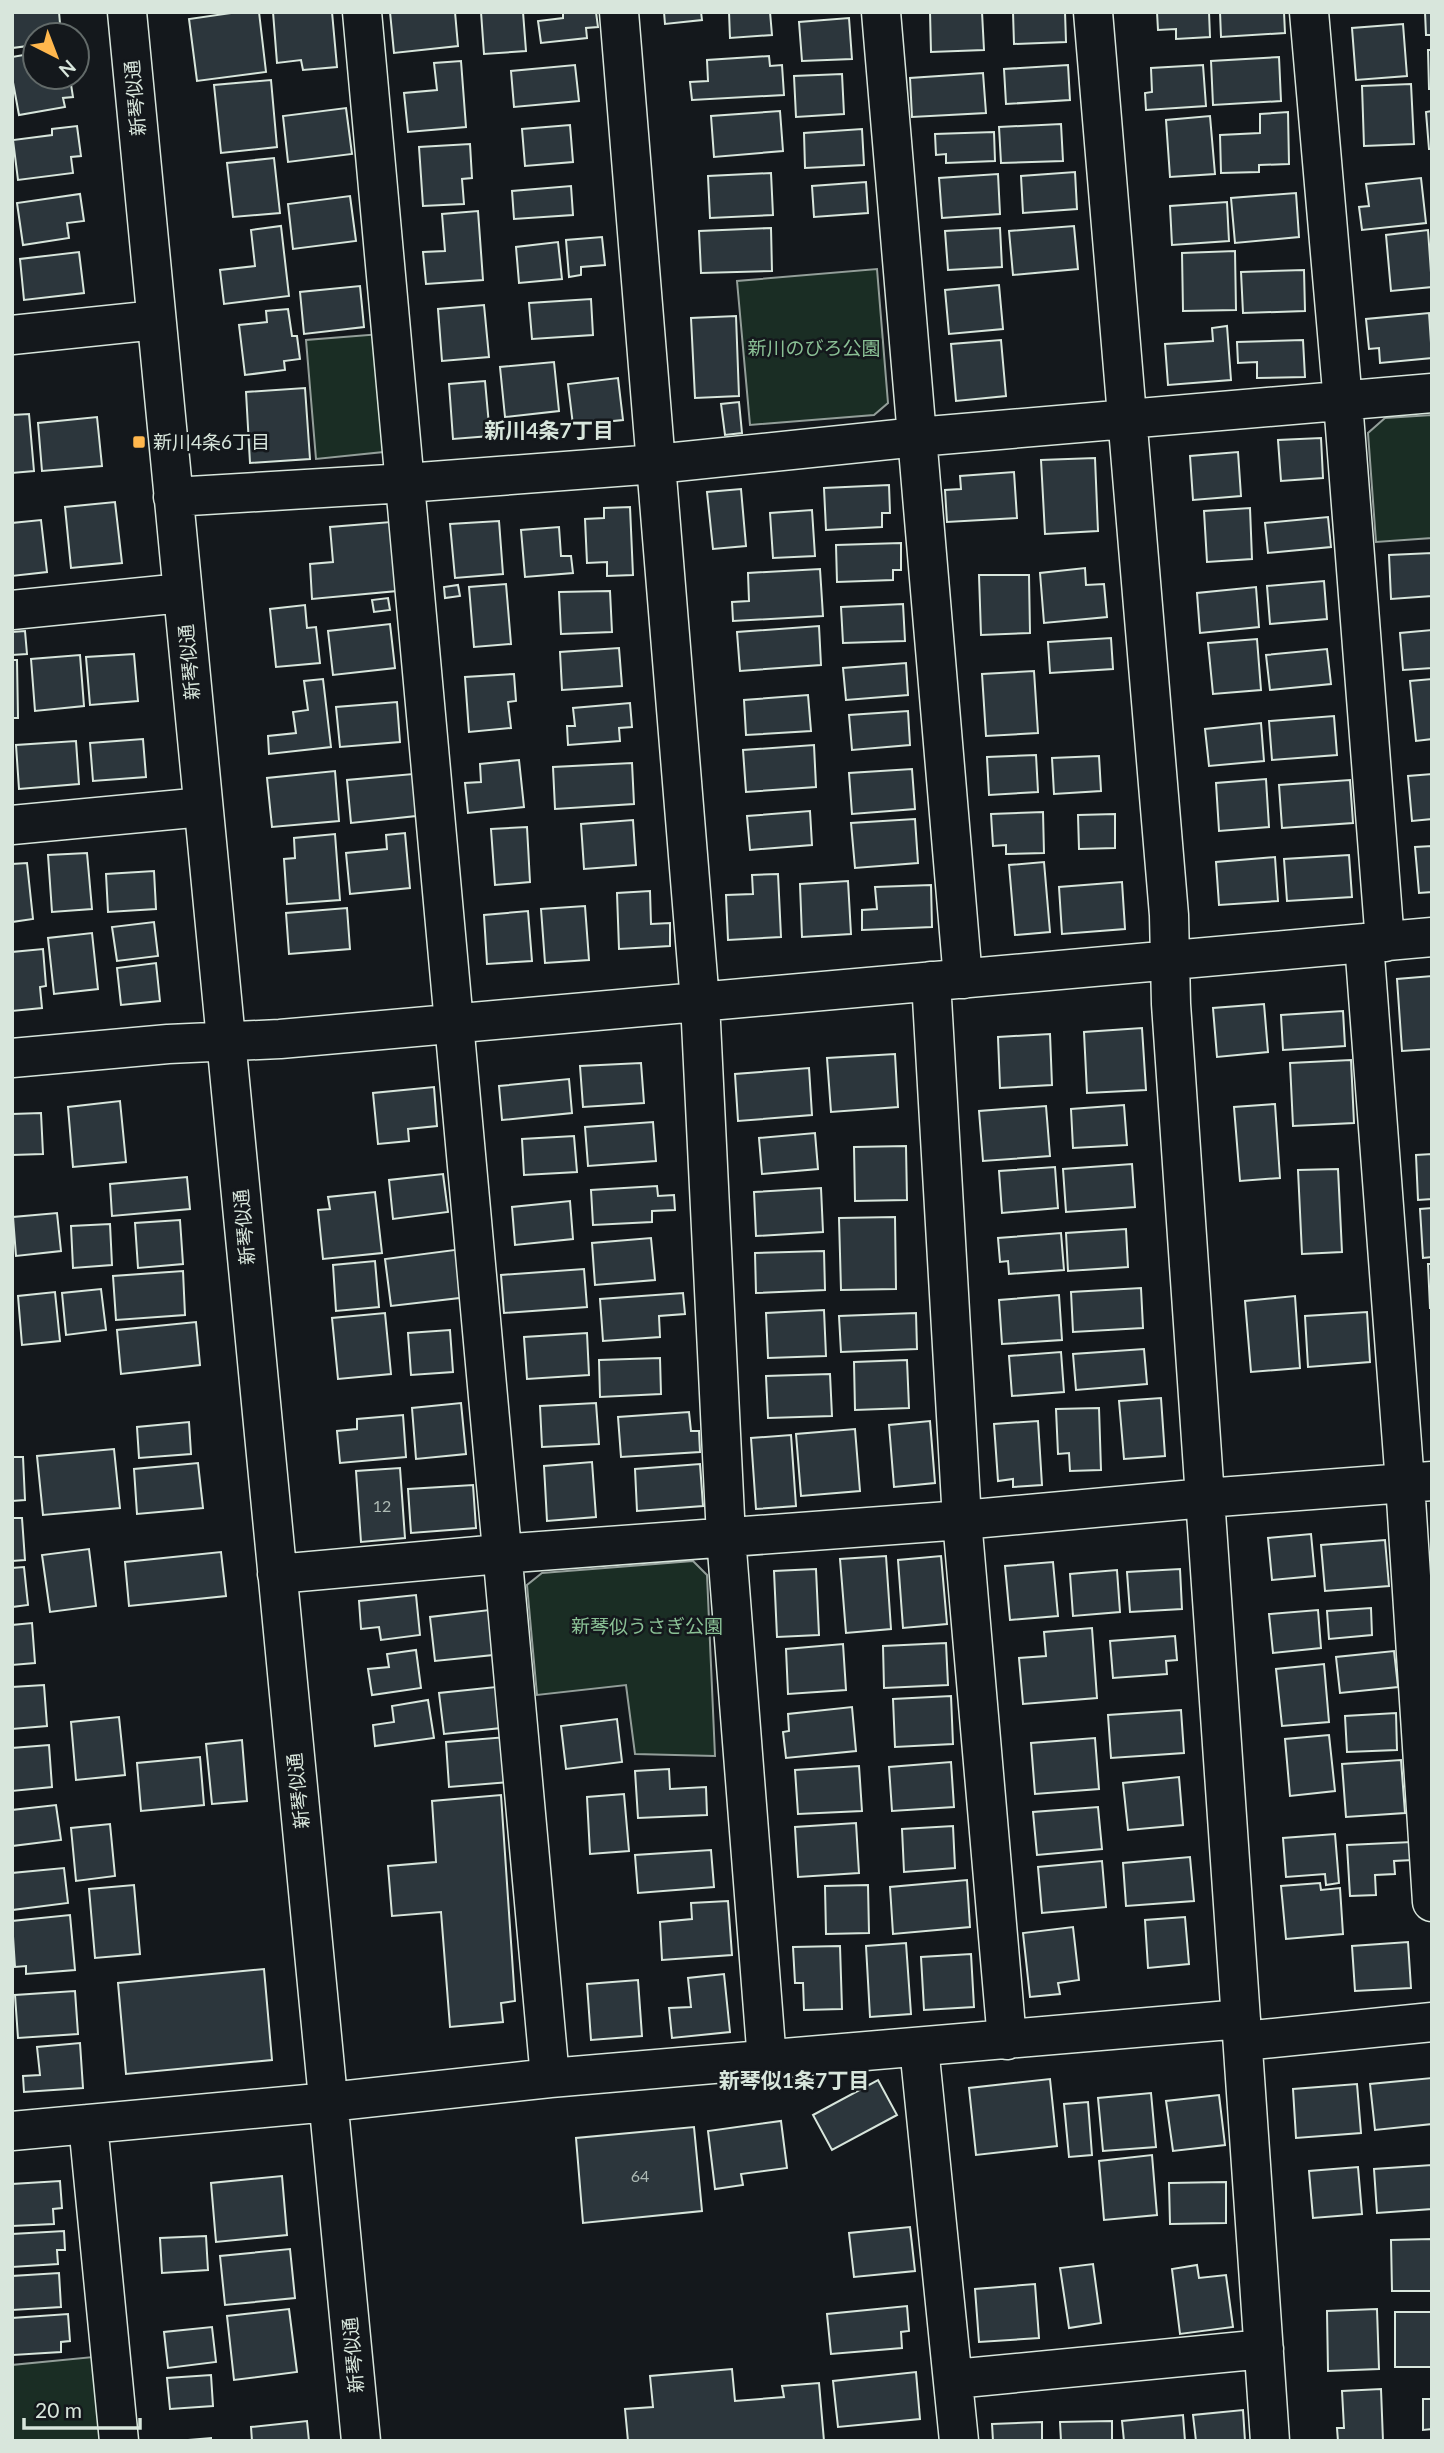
<svg xmlns="http://www.w3.org/2000/svg" width="1444" height="2453" font-family="Lato,'Noto Sans JP',sans-serif">
<style>
.green{fill:#1a2d24;stroke:#939e99;stroke-width:2}
.building{fill:#2c363c;stroke:#d8e6dc;stroke-width:2}
.lines{fill:none;stroke-linecap:round;stroke-linejoin:round}
.minor-casing{stroke:#d8e6dc;stroke-width:41}
.minor{stroke:#14181c;stroke-width:38}
.poi-dot{fill:#ffb74d;stroke:#14181c;stroke-width:2.5}
.labels{text-anchor:middle;stroke-width:5;stroke-linejoin:round;paint-order:stroke}
.number-label{font-size:16px;fill:#adbab4}
.street-label{font-size:19px;fill:#d8e6dc;stroke:#14181c}
.park-label{font-size:19px;fill:#8ac095;stroke:#14181c}
.poi-label{font-size:19px;fill:#d8e6dc;stroke:#14181c;text-anchor:start}
.neighbourhood-label{font-size:21px;font-weight:bold;fill:#d8e6dc;stroke:#14181c}
</style>
<rect width="100%" height="100%" fill="#14181c"/>
<path class="green" d="M877,269L888,403L874,415L750,425L737,281Z
M381,334L393,451L316,459L306,340Z
M1432,415V538L1376,542L1368,433L1385,418Z
M693,1561L707,1575L715,1756L635,1754L626,1685L537,1695L527,1585L542,1573Z
M93,2357L100,2441H12V2365Z"/>
<path class="building" d="M12,12H59L61,35H35V45L12,48Z
M238,12H259L266,72L197,81L189,19Z
M273,12H332L337,67L303,70L301,60L277,63Z
M390,12H455L458,46L394,53Z
M481,12H523L526,51L484,54Z
M563,12H596L598,27L586,28L587,38L541,43L538,21L563,18Z
M664,12H701L702,20L665,24Z
M729,12H770L772,35L730,38Z
M930,12H982L984,50L931,52Z
M1013,12H1065L1066,42L1014,44Z
M1157,12H1209L1210,37L1176,39V29L1158,30Z
M1220,12H1284L1285,33L1221,37Z
M1425,12H1432V35H1426Z
M849,18L852,59L802,61L799,22Z
M1403,24L1407,76L1356,80L1352,28Z
M1428,50H1432V89H1429Z
M35,53V77H60L61,80L70,78L73,97L63,98L65,107L19,115L12,77V57Z
M769,56L770,66L782,65L784,95L692,100L690,82L708,81L707,60Z
M1279,57L1281,101L1213,105L1211,61Z
M461,61L466,127L408,132L404,93L437,90L434,63Z
M575,65L579,101L514,107L511,71Z
M1068,65L1070,100L1006,104L1004,69Z
M1203,65L1206,106L1146,110L1145,93L1152,92L1151,68Z
M983,73L986,113L912,117L910,78Z
M842,74L844,114L796,117L794,76Z
M271,80L277,147L221,153L214,85Z
M1411,84L1414,144L1364,146L1362,86Z
M346,108L352,154L288,162L283,116Z
M780,111L783,151L714,157L711,116Z
M1432,111V149H1429L1426,112Z
M1288,112L1289,164L1259,165V172L1221,173L1220,135L1260,133V114Z
M1210,116L1215,174L1170,177L1166,120Z
M1061,124L1063,161L1001,163L999,127Z
M570,125L573,162L525,166L522,129Z
M77,126L81,156L71,157L73,173L18,180L13,140L52,135V129Z
M862,129L864,165L805,168L804,133Z
M994,132L995,161L946,163V154L936,155L935,134Z
M470,144L472,178L462,179L464,204L423,206L419,147Z
M274,158L280,213L233,217L227,163Z
M1075,172L1077,209L1023,213L1021,176Z
M771,173L773,215L710,218L708,176Z
M998,174L1000,214L942,218L939,178Z
M1421,178L1426,223L1362,230L1359,207L1369,206L1366,184Z
M866,182L868,213L814,217L812,186Z
M571,186L573,215L514,219L512,191Z
M1296,193L1299,237L1235,243L1231,198Z
M80,194L84,221L67,223L69,238L23,245L17,203Z
M350,196L356,241L293,249L288,204Z
M1227,202L1229,241L1172,245L1170,206Z
M478,211L483,280L426,284L423,252L445,251L442,214Z
M281,226L289,296L224,304L220,270L255,266L251,230Z
M1074,226L1078,269L1013,275L1009,231Z
M771,228L772,271L701,273L699,231Z
M1000,228L1002,267L948,270L945,231Z
M1428,230L1432,287L1391,291L1386,235Z
M602,237L605,265L581,267V275L569,277L566,240Z
M558,242L562,279L519,283L516,247Z
M1235,251L1236,310L1183,311L1182,253Z
M79,252L84,293L24,300L20,259Z
M1304,270L1305,311L1243,313L1241,272Z
M999,285L1003,329L949,334L945,290Z
M360,286L364,327L304,334L300,292Z
M591,299L593,335L532,339L529,303Z
M484,305L489,357L442,361L438,309Z
M288,309L292,336H297L300,359L284,361L285,370L245,375L239,325L267,322L266,311Z
M1429,313L1432,358L1380,363L1379,348L1369,349L1366,319Z
M736,316L739,396L695,398L691,318Z
M1227,326L1231,380L1168,385L1165,344L1213,341L1212,328Z
M1001,340L1006,396L956,401L951,344Z
M1303,340L1305,377L1257,378V362L1238,363L1237,342Z
M554,362L559,411L505,417L500,367Z
M618,378L623,420L573,425L568,384Z
M485,381L490,436L453,439L449,384Z
M305,388L310,459L250,463L246,392Z
M739,402L742,433L725,435L721,404Z
M29,414L34,471L12,473V415Z
M97,417L102,466L42,471L38,423Z
M1321,438L1323,478L1281,481L1278,440Z
M1238,452L1241,496L1193,500L1190,456Z
M1095,458L1098,531L1045,534L1041,460Z
M1014,472L1017,518L947,522L945,490L961,489L960,476Z
M889,485L890,513H882V527L826,530L824,488Z
M741,489L746,546L713,549L707,492Z
M115,502L122,563L71,568L65,507Z
M630,507L633,575L607,576V562L587,563L585,519L604,518V508Z
M1250,508L1252,559L1207,562L1204,511Z
M812,510L815,556L773,558L770,513Z
M1328,517L1331,547L1268,553L1265,523Z
M41,520L47,572L12,576V523Z
M499,521L503,574L455,578L450,524Z
M391,522L397,591L312,599L310,564L333,562L330,527Z
M559,527L561,556H571L573,573L525,577L521,530Z
M901,543V570H893V580L837,582L836,545Z
M1432,553V596L1391,599L1389,555Z
M1085,568L1086,585L1104,584L1107,617L1044,623L1040,573Z
M820,569L823,616L733,621L732,602L749,601L748,573Z
M979,575H1029L1030,633L981,635Z
M1324,581L1327,619L1270,624L1267,586Z
M506,584L511,644L474,647L469,587Z
M458,585L460,596L445,598L444,587Z
M1256,587L1259,627L1200,633L1197,593Z
M610,591L612,632L561,634L559,592Z
M388,598L390,610L374,612L372,600Z
M903,604L905,641L843,643L841,607Z
M305,605L307,628L316,627L320,663L276,667L270,609Z
M390,624L395,668L333,675L328,631Z
M819,626L821,665L740,671L737,632Z
M1432,630V668L1403,670L1400,633Z
M25,631L27,654L12,655V632Z
M1111,638L1113,669L1050,673L1048,642Z
M1257,639L1261,690L1213,694L1208,643Z
M619,648L622,686L562,690L560,652Z
M1327,649L1331,684L1270,690L1266,655Z
M134,654L138,701L90,705L86,657Z
M80,655L84,706L35,711L31,659Z
M12,660H17L18,718H12Z
M906,663L908,695L846,700L843,668Z
M1034,671L1038,733L986,736L982,674Z
M514,674L516,701L508,702L511,728L469,732L465,677Z
M323,679L331,747L269,754L268,736L296,733L293,712L308,710L304,681Z
M1432,679V739L1416,741L1410,681Z
M808,695L811,731L746,735L744,700Z
M397,702L400,742L340,747L336,707Z
M630,703L632,727L619,728L620,741L568,745L567,726H575L573,708Z
M908,711L910,745L852,750L849,715Z
M1334,716L1337,755L1272,760L1269,721Z
M1261,723L1264,761L1209,766L1205,729Z
M143,739L146,777L93,781L90,743Z
M76,741L79,784L19,789L16,745Z
M814,745L816,787L746,792L743,750Z
M1036,755L1038,792L989,795L987,757Z
M1099,756L1101,791L1054,794L1052,758Z
M519,760L524,807L468,813L465,783L481,782L480,764Z
M632,763L634,804L555,809L553,767Z
M912,769L915,809L852,814L849,773Z
M335,771L339,821L272,827L267,778Z
M413,774L416,816L351,823L347,780Z
M1432,774V819L1412,821L1408,776Z
M1266,779L1269,827L1219,831L1216,783Z
M1350,780L1353,823L1282,828L1279,785Z
M810,811L812,845L750,850L747,816Z
M1043,812L1044,853L1006,854V845L993,846L991,814Z
M1115,814V848L1079,849L1078,815Z
M915,819L918,863L855,868L851,823Z
M633,820L636,865L584,869L581,824Z
M527,827L530,882L495,885L491,829Z
M405,833L410,888L350,894L346,853L387,849L386,835Z
M335,834L340,900L287,904L284,859L295,858L294,838Z
M1432,846V892L1419,893L1415,847Z
M87,853L92,909L52,912L48,855Z
M1349,855L1352,897L1287,901L1284,859Z
M1275,857L1278,901L1219,905L1216,862Z
M1044,862L1050,932L1015,935L1009,865Z
M27,863L33,919L12,922V864Z
M154,871L156,909L108,912L106,874Z
M778,874L781,937L728,940L726,895L753,894L752,875Z
M848,881L851,934L802,937L800,884Z
M1122,882L1125,929L1062,934L1059,887Z
M931,885L932,927L862,930V910L877,909L875,887Z
M650,891L651,924L670,923V946L619,949L617,893Z
M585,906L589,960L545,963L541,909Z
M347,908L350,949L289,954L286,913Z
M528,911L532,961L487,964L484,915Z
M154,922L158,956L117,961L112,927Z
M92,933L98,989L54,994L48,938Z
M43,949L46,986L40,987L42,1008L12,1011V952Z
M156,963L160,1001L121,1005L117,968Z
M1432,976V1049L1402,1051L1397,979Z
M1264,1004L1268,1052L1217,1057L1213,1008Z
M1343,1011L1345,1046L1283,1050L1281,1015Z
M1142,1028L1146,1090L1087,1093L1084,1032Z
M1050,1034L1052,1085L1000,1088L998,1037Z
M895,1054L898,1107L831,1112L827,1058Z
M1351,1060L1354,1123L1293,1126L1290,1063Z
M641,1063L644,1103L583,1107L580,1066Z
M809,1068L812,1115L738,1121L735,1074Z
M569,1079L572,1113L502,1120L499,1086Z
M434,1087L437,1126L408,1129L409,1141L378,1144L373,1093Z
M120,1101L126,1162L73,1167L68,1107Z
M1275,1104L1280,1178L1240,1181L1234,1107Z
M1124,1105L1127,1145L1073,1148L1071,1109Z
M1046,1106L1050,1156L983,1161L979,1111Z
M41,1113L43,1154L12,1155V1114Z
M653,1122L656,1161L588,1166L585,1127Z
M815,1133L818,1169L762,1174L759,1138Z
M574,1136L577,1172L524,1175L522,1139Z
M906,1146L907,1200L855,1201L854,1147Z
M1432,1154V1199L1418,1200L1416,1155Z
M1132,1164L1135,1207L1066,1212L1063,1169Z
M1055,1167L1058,1208L1002,1213L999,1171Z
M1338,1169L1342,1252L1302,1254L1298,1170Z
M443,1174L448,1212L393,1219L389,1180Z
M187,1177L190,1209L112,1216L110,1184Z
M657,1186L658,1196L674,1195L675,1210L652,1211V1222L593,1225L591,1190Z
M821,1188L823,1232L756,1236L754,1192Z
M375,1192L382,1253L323,1259L318,1210L330,1209L328,1197Z
M570,1201L573,1239L515,1245L512,1207Z
M1432,1208V1257L1423,1258L1420,1209Z
M57,1213L61,1251L16,1256L13,1217Z
M895,1217L896,1289L841,1290L839,1218Z
M180,1220L183,1264L138,1268L135,1223Z
M110,1224L112,1265L73,1268L71,1226Z
M1126,1229L1128,1267L1068,1271L1066,1233Z
M1061,1233L1064,1270L1009,1274L1008,1261L1000,1262L998,1238Z
M651,1238L655,1280L595,1285L592,1243Z
M462,1249L468,1297L391,1306L385,1259Z
M824,1251L825,1290L756,1293L755,1253Z
M375,1261L379,1307L336,1311L333,1265Z
M1428,1264H1432V1308H1430Z
M584,1269L587,1307L504,1313L501,1275Z
M183,1271L185,1315L116,1320L113,1276Z
M1141,1288L1143,1328L1073,1332L1071,1292Z
M101,1289L106,1330L66,1335L62,1293Z
M55,1292L60,1341L22,1345L18,1296Z
M683,1293L685,1314L659,1316L660,1337L603,1341L600,1299Z
M1059,1295L1062,1340L1002,1344L999,1300Z
M1295,1296L1300,1368L1251,1372L1245,1301Z
M824,1310L826,1356L768,1358L766,1313Z
M1367,1312L1370,1362L1308,1367L1305,1316Z
M385,1313L391,1374L338,1379L332,1318Z
M916,1313L917,1349L841,1352L839,1316Z
M196,1322L200,1365L121,1374L117,1330Z
M450,1330L453,1372L411,1375L408,1333Z
M587,1333L589,1375L527,1379L524,1337Z
M1144,1349L1147,1384L1076,1390L1073,1354Z
M1061,1352L1064,1392L1012,1396L1009,1356Z
M660,1358L661,1394L600,1397L599,1360Z
M907,1360L909,1408L855,1410L854,1362Z
M830,1374L832,1416L768,1418L766,1376Z
M1161,1398L1165,1456L1124,1459L1119,1401Z
M461,1403L466,1454L416,1459L412,1408Z
M596,1403L599,1444L542,1447L540,1406Z
M1099,1408L1101,1470L1070,1471L1069,1453L1058,1454L1056,1409Z
M689,1412L691,1431H699L700,1452L621,1457L618,1417Z
M403,1415L406,1457L340,1463L337,1431L357,1429V1419Z
M930,1421L935,1483L894,1487L889,1425Z
M1038,1421L1042,1485L1013,1487V1479L998,1481L994,1424Z
M189,1422L191,1454L139,1458L137,1427Z
M855,1429L860,1491L801,1496L796,1434Z
M791,1435L796,1506L756,1509L751,1438Z
M114,1449L120,1508L43,1515L37,1456Z
M12,1457H23L25,1500L12,1501Z
M592,1462L596,1517L547,1521L544,1466Z
M198,1463L203,1508L137,1514L134,1469Z
M700,1464L703,1506L637,1511L635,1469Z
M400,1468L405,1538L361,1542L356,1471Z
M473,1485L476,1528L411,1533L408,1489Z
M12,1518H22L25,1560L12,1561Z
M1311,1534L1315,1576L1272,1580L1268,1538Z
M1385,1540L1389,1586L1325,1591L1321,1545Z
M89,1549L96,1606L50,1612L42,1555Z
M221,1552L226,1596L129,1606L125,1562Z
M886,1556L891,1629L846,1633L840,1559Z
M941,1556L947,1624L903,1628L898,1560Z
M1053,1562L1058,1616L1010,1620L1005,1566Z
M24,1567L28,1605L12,1607V1568Z
M816,1569L819,1635L777,1637L774,1571Z
M1180,1569L1182,1609L1130,1612L1127,1572Z
M1117,1570L1120,1612L1073,1616L1070,1574Z
M416,1595L420,1635L381,1640L379,1627L361,1629L359,1601Z
M1371,1608L1372,1635L1329,1639L1327,1611Z
M498,1609L503,1654L435,1661L430,1617Z
M1318,1610L1321,1648L1273,1653L1269,1614Z
M32,1623L35,1663L12,1665V1625Z
M1092,1628L1097,1698L1023,1704L1019,1658L1046,1656L1044,1632Z
M1175,1636L1177,1660L1166,1661L1167,1674L1113,1678L1110,1641Z
M946,1643L948,1685L884,1688L883,1646Z
M843,1644L846,1690L788,1694L786,1649Z
M416,1650L421,1688L372,1695L368,1669L389,1667L387,1654Z
M1394,1651L1398,1687L1340,1693L1336,1657Z
M1324,1664L1329,1722L1282,1726L1276,1669Z
M44,1685L47,1726L12,1729V1687Z
M496,1687L501,1728L444,1734L439,1693Z
M951,1696L953,1744L895,1747L893,1699Z
M428,1700L434,1738L375,1746L373,1725L394,1722L392,1706Z
M852,1707L856,1751L786,1758L783,1732L789,1731L788,1714Z
M1181,1710L1184,1753L1111,1758L1108,1715Z
M1396,1713L1397,1750L1347,1752L1345,1716Z
M119,1717L125,1775L76,1780L71,1722Z
M617,1719L622,1762L566,1769L561,1726Z
M1329,1735L1335,1791L1290,1796L1285,1739Z
M507,1737L510,1782L449,1787L446,1742Z
M1095,1738L1099,1789L1035,1794L1031,1743Z
M242,1740L247,1801L212,1804L206,1744Z
M49,1745L52,1787L12,1791V1748Z
M200,1757L204,1805L141,1811L137,1763Z
M1401,1760L1405,1813L1346,1817L1342,1764Z
M951,1762L954,1807L892,1811L889,1767Z
M859,1766L862,1811L798,1814L795,1770Z
M669,1769L670,1789L706,1787L707,1815L638,1818L635,1771Z
M1179,1777L1183,1825L1128,1830L1123,1783Z
M624,1794L629,1851L590,1854L587,1797Z
M501,1795L515,2001L501,2003L503,2022L450,2027L441,1912L392,1916L388,1866L436,1862L432,1801Z
M56,1805L61,1840L12,1846V1810Z
M1098,1807L1102,1849L1037,1855L1033,1812Z
M856,1823L859,1873L798,1877L795,1827Z
M110,1824L115,1876L76,1881L71,1828Z
M953,1826L955,1868L904,1872L902,1829Z
M1335,1834L1339,1883L1326,1885L1325,1874L1286,1877L1283,1838Z
M1412,1842L1413,1860L1394,1861L1395,1874L1375,1875L1376,1895L1350,1896L1347,1845Z
M711,1850L714,1887L638,1893L635,1855Z
M1190,1857L1194,1901L1126,1906L1123,1863Z
M1102,1861L1106,1907L1042,1913L1038,1867Z
M64,1868L68,1903L12,1910V1873Z
M967,1880L970,1927L893,1934L890,1887Z
M1320,1883L1321,1890L1340,1888L1343,1934L1286,1939L1281,1886Z
M134,1885L140,1954L95,1958L89,1889Z
M868,1885L869,1933L826,1934L825,1886Z
M728,1901L732,1955L662,1960L660,1922L692,1919L691,1903Z
M70,1915L75,1970L26,1974V1966L15,1967L12,1921Z
M1185,1917L1189,1964L1148,1968L1145,1920Z
M1073,1927L1079,1980L1058,1983L1060,1994L1030,1997L1023,1933Z
M1408,1942L1411,1988L1355,1991L1352,1946Z
M906,1943L911,2014L870,2017L866,1946Z
M840,1946L842,2009L804,2010L803,1983H795L793,1947Z
M971,1954L974,2007L924,2010L921,1957Z
M264,1969L272,2060L126,2074L118,1983Z
M724,1974L730,2032L672,2038L669,2008L691,2007L688,1978Z
M638,1980L642,2036L591,2040L587,1984Z
M75,1991L78,2034L18,2038L15,1995Z
M80,2043L83,2088L24,2092L23,2076L40,2075L37,2047Z
M1432,2078V2124L1375,2130L1370,2084Z
M1050,2079L1057,2146L976,2155L969,2088Z
M878,2080L897,2115L832,2150L813,2115Z
M1357,2084L1361,2133L1296,2138L1293,2089Z
M1151,2093L1156,2147L1103,2151L1098,2098Z
M1219,2095L1225,2145L1173,2151L1166,2101Z
M1088,2102L1092,2155L1069,2157L1064,2104Z
M781,2121L787,2168L741,2174L743,2185L715,2189L708,2131Z
M694,2127L702,2211L583,2223L576,2138Z
M1152,2155L1157,2215L1104,2220L1099,2161Z
M1432,2165V2209L1377,2213L1374,2169Z
M1358,2167L1362,2214L1313,2218L1309,2171Z
M282,2176L287,2235L216,2242L211,2183Z
M60,2181L62,2208L53,2209L54,2224L12,2226V2184Z
M1226,2182V2223L1170,2224L1169,2183Z
M910,2227L915,2271L854,2277L849,2233Z
M64,2231L65,2250H57L58,2264L12,2267V2234Z
M206,2236L208,2270L162,2273L160,2238Z
M1432,2239V2291H1392L1391,2240Z
M290,2249L295,2298L225,2305L220,2256Z
M1093,2264L1101,2323L1069,2328L1060,2268Z
M1197,2265L1199,2278L1226,2275L1233,2327L1180,2334L1172,2269Z
M59,2273L61,2307L12,2310V2276Z
M1035,2284L1039,2338L979,2342L975,2289Z
M907,2306L909,2331L901,2332L902,2348L831,2354L827,2314Z
M289,2309L297,2372L234,2380L227,2316Z
M1377,2309L1379,2369L1328,2371L1327,2311Z
M1395,2312H1432V2367H1395Z
M68,2314L70,2341L61,2342V2352L13,2355L12,2318Z
M212,2327L216,2362L168,2368L164,2332Z
M732,2369L735,2401L784,2397L782,2386L819,2383L824,2441H628L625,2409L653,2407L650,2376Z
M916,2372L920,2419L838,2427L833,2381Z
M211,2375L213,2406L170,2409L167,2378Z
M1381,2389L1383,2441H1338L1337,2428H1344L1342,2391Z
M1423,2399H1432V2429L1423,2430Z
M1243,2410L1245,2441H1196L1193,2415Z
M1183,2415L1185,2441H1124L1122,2421Z
M307,2421L309,2441H252L251,2427Z
M1112,2421V2441H1061L1060,2422Z
M1042,2422V2441H993L992,2424Z
M211,2438V2441H176Z"/>
<g class="lines">
<defs>
<path id="minor" d="M127,12L361,2441
M362,12C427,701 484,1390 550,2078
M619,12L700,1002L726,1537L767,2061
M881,12L963,979
M1093,12L1169,915L1171,1004L1270,2441
M1309,12L1343,402L1385,942
M12,335L156,320
M173,497L406,483L656,464L917,437L1432,393
M12,610L182,593
M12,825L203,807
M1364,943L1405,1483L1432,1902
M931,981L962,1520L1007,2040
M12,1058L168,1044L280,1039L1432,937
M277,1574L500,1554L962,1520L1205,1498L1432,1481
M1243,2041L1432,2022
M919,2047L959,2441
M88,2124L119,2441
M12,2131L329,2102L550,2078L1241,2019
M954,2379L1264,2349"/>
</defs>
<use href="#minor" class="minor-casing"/>
<use href="#minor" class="minor"/>
</g>
<rect class="poi-dot" x="132" y="435" width="14" height="14" rx="3.5"/>
<g class="labels">
<g class="number-label">
<text x="382" y="1512">12</text>
<text x="640" y="2182">64</text>
</g>
<g class="street-label">
<text transform="translate(135 98) rotate(-95)" y="7">新琴似通</text>
<text transform="translate(189 662) rotate(-95)" y="7">新琴似通</text>
<text transform="translate(244 1227) rotate(-95)" y="7">新琴似通</text>
<text transform="translate(298 1791) rotate(-96)" y="7">新琴似通</text>
<text transform="translate(353 2355) rotate(-95)" y="7">新琴似通</text>
</g>
<g class="park-label">
<text x="814" y="355">新川のびろ公園</text>
<text x="647" y="1633">新琴似うさぎ公園</text>
</g>
<g class="poi-label">
<text x="153" y="449">新川4条6丁目</text>
</g>
<g class="neighbourhood-label">
<text x="549" y="438">新川4条7丁目</text>
<text x="794" y="2088">新琴似1条7丁目</text>
</g>
</g>
<rect width="1444" height="2453" fill="none" stroke="#d8e6dc" stroke-width="28"/>
<g transform="translate(56 56) rotate(138)"><circle r="33" fill="#14181c" stroke="#626a69" stroke-width="2"/>
<path d="M0-5L12 26L0 18L-12 26Z" fill="#ffb74d"/>
<text y="-10" font-size="19" font-weight="bold" text-anchor="middle" fill="#d8e6dc">N</text>
</g>
<path d="M24 2418v10h116v-10" fill="none" stroke="#d8e6dc" stroke-width="3.5"/>
<text x="35" y="2418" font-size="21" fill="#d8e6dc" stroke="#14181c" stroke-width="5" paint-order="stroke">20 m</text>
</svg>
